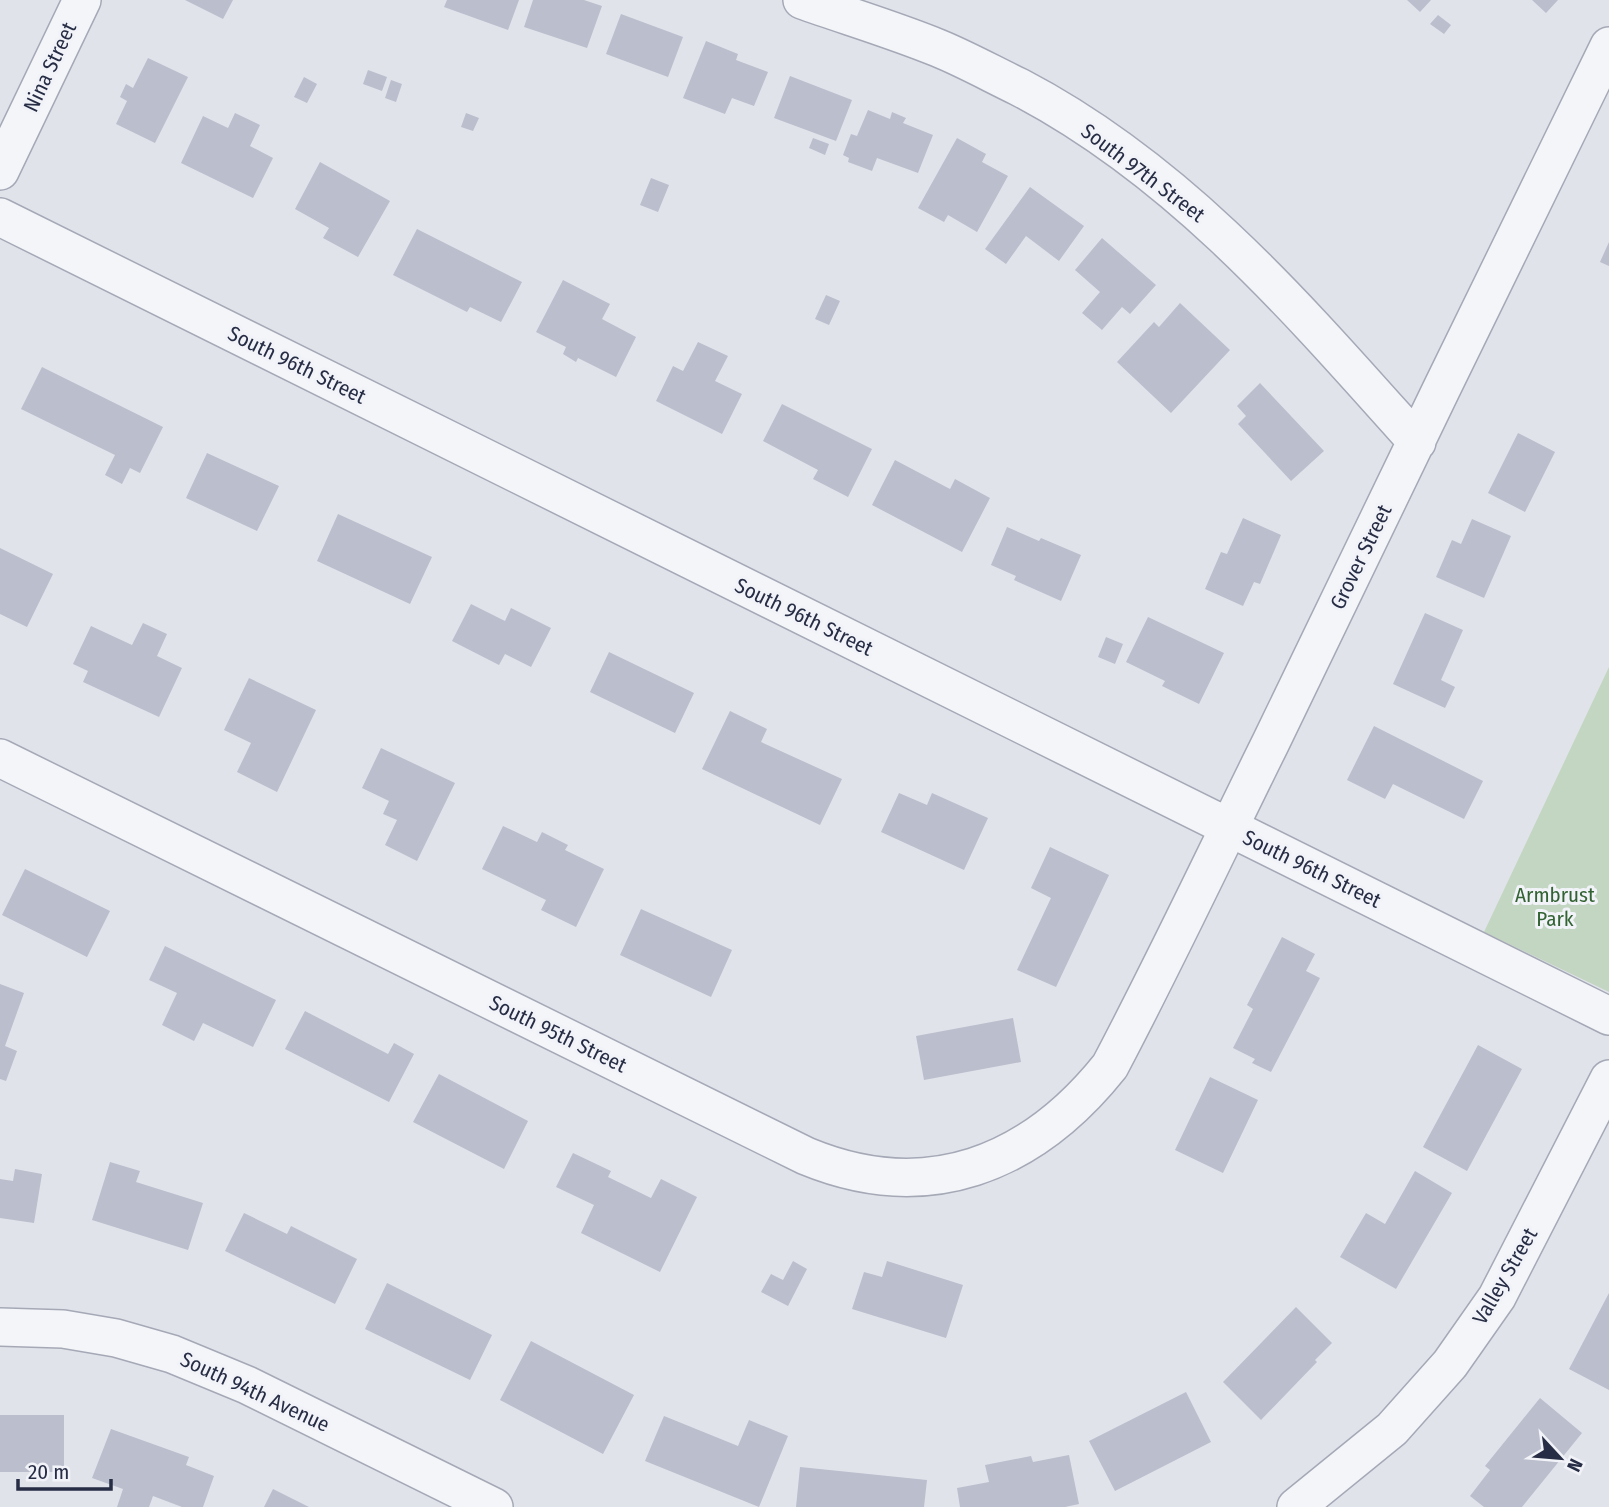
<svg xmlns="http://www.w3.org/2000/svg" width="1609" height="1507" font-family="'Fira Sans Condensed',sans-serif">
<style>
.green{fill:#c3d6c1}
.building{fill:#bbbecc}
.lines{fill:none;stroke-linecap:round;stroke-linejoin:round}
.minor-casing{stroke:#a5a9b6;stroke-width:40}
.minor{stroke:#f4f5f9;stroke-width:37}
.labels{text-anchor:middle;stroke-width:6;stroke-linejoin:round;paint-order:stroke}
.street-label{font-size:21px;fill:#272d45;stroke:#f1f3f8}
.park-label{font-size:21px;fill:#336333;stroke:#f1f3f8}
</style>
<rect width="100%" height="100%" fill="#e1e3eb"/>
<path class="green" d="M1609,667V992L1484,932Z"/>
<path class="building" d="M185,0H233L223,19Z
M447,0H519L508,30L444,7Z
M533,0H584L602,6L587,48L524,27Z
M1407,0H1431L1420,12Z
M1532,0H1558L1546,13Z
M621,14L683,37L668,77L606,54Z
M1438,15L1451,25L1444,34L1430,24Z
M706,41L738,54L736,60L768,72L754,106L732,98L725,114L683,98Z
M148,58L188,77L155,143L116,124L127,101L120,97L126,84L133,88Z
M368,70L387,77L382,91L363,84Z
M790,76L852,100L836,141L774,118Z
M304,77L317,84L307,103L294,97Z
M391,80L402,84L396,102L385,98Z
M868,110L890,119L892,112L906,118L903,123L933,135L918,173L877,158L872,171L848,162L849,158L843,155L851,134L857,136Z
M235,113L260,125L250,146L273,158L253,198L181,163L203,116L228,128Z
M466,113L479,118L473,131L461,127Z
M813,138L829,144L825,155L809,148Z
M957,138L986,154L982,162L1008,176L977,232L948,215L944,222L918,208Z
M320,162L390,201L358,257L323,238L329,228L295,209Z
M651,178L669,185L658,212L640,205Z
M1030,187L1084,226L1059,261L1026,236L1006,264L985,249Z
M417,229L522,282L501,322L470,307L467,312L393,275Z
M1102,238L1156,285L1130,314L1122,307L1102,330L1082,313L1100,292L1075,270Z
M1609,242V266L1600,262Z
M563,280L610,304L602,319L636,337L616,377L578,358L576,362L563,354L566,347L536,332Z
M826,295L840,301L829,325L815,319Z
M1180,303L1230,350L1171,413L1117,362L1154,322L1159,327Z
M698,342L728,356L715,381L742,394L722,434L656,401L673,366L683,371Z
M42,367L163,427L140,473L130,468L122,484L105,475L115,455L21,409Z
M1260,383L1324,451L1291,481L1238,424L1246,416L1237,406Z
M782,404L872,449L848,497L813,479L818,470L763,441Z
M1518,433L1555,452L1525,512L1488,493Z
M207,453L279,486L257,531L186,498Z
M895,460L950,489L955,479L990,498L962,552L872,505Z
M338,514L432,557L410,604L317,561Z
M1243,518L1281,535L1260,584L1254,582L1243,606L1205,589L1221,552L1227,554Z
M1472,519L1511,536L1484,598L1436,577L1452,540L1461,544Z
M1007,527L1039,541L1041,538L1081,555L1061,601L1014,580L1016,576L991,565Z
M0,548L53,574L27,627L0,614Z
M471,604L505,621L511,608L551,628L531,667L505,654L499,665L452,641Z
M1425,613L1463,630L1441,680L1455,687L1445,708L1393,684Z
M1148,617L1224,653L1199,704L1162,686L1165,681L1126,662Z
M143,623L167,634L157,656L182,668L159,717L83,682L88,671L73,664L91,626L132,645Z
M1106,637L1123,644L1115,664L1098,657Z
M609,652L694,693L675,733L590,692Z
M249,678L316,710L277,792L237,772L251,743L224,730Z
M730,711L767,729L761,742L842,779L820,825L702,769Z
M1374,726L1483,781L1464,819L1393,784L1385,799L1347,780Z
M381,748L455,783L417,861L385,845L397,820L383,814L389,801L362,788Z
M899,793L927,805L932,793L988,818L964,870L881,832Z
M503,826L537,842L542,832L568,845L565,850L604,869L576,927L541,910L546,900L482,869Z
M1050,847L1109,875L1056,987L1017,970L1051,898L1031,888Z
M25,869L110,911L87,957L2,915Z
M641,909L732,950L711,997L620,955Z
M1282,937L1315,954L1306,971L1320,978L1271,1072L1252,1063L1255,1059L1233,1048L1253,1009L1247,1005Z
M165,946L276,1000L253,1047L203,1023L194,1041L162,1025L177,993L149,980Z
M0,984L24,993L5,1046L17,1051L6,1081L0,1079Z
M305,1011L388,1054L394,1043L414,1054L389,1102L285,1049Z
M1013,1018L1021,1062L924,1080L916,1036Z
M1478,1045L1522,1069L1467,1171L1423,1147Z
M439,1074L528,1121L504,1169L413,1122Z
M1210,1077L1258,1100L1223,1173L1175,1150Z
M573,1153L611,1171L608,1177L651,1198L661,1179L697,1197L660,1272L581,1233L594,1205L556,1187Z
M110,1162L140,1171L136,1182L203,1203L188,1250L92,1220Z
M15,1169L42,1174L34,1223L0,1218V1179L13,1181Z
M1415,1171L1452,1193L1396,1289L1340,1257L1366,1213L1385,1224Z
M244,1213L287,1234L291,1226L357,1259L335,1304L225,1251Z
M793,1261L807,1269L788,1306L761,1292L771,1274L783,1280Z
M887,1261L963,1285L946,1338L852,1309L864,1272L882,1277Z
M387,1283L492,1335L470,1380L365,1329Z
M1609,1293V1390L1569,1369Z
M1296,1307L1332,1343L1315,1360L1317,1362L1261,1420L1223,1382Z
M531,1341L634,1395L603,1454L500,1400Z
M1186,1392L1211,1442L1115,1491L1089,1441Z
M1540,1398L1582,1433L1522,1507H1484L1470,1496L1490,1470L1485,1466Z
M0,1415H64V1472H0Z
M664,1416L738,1446L749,1420L788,1436L759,1507L645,1461Z
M111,1429L189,1457L186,1465L214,1476L203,1507H182L153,1496L149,1507H117L123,1489L92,1478Z
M1069,1455L1079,1504L1065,1507H960L957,1488L989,1482L985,1465L1031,1456L1033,1462Z
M800,1467L927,1480L924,1507H796Z
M273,1489L309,1507H264Z"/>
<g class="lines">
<defs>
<path id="minor" d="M802,0C847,16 894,30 938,48C965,59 992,74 1019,87C1180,171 1298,309 1417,442
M0,171L82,0
M0,217L1609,1016
M0,758L806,1156C927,1206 1031,1165 1110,1066C1166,960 1217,851 1270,744C1383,511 1494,278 1609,46
M0,1327L63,1329L116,1338L172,1354L247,1385L494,1507
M1296,1507L1392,1429L1450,1364L1497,1297L1609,1079"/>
</defs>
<use href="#minor" class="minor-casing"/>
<use href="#minor" class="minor"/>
</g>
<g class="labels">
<g class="street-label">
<text transform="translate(50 67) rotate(-65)" y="7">Nina Street</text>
<text transform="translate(1143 173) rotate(37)" y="7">South 97th Street</text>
<text transform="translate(297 365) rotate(26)" y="7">South 96th Street</text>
<text transform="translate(1361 557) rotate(-64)" y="7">Grover Street</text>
<text transform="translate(804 617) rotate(26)" y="7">South 96th Street</text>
<text transform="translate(1312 869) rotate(26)" y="7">South 96th Street</text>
<text transform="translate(558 1034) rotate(26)" y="7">South 95th Street</text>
<text transform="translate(1505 1276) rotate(-60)" y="7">Valley Street</text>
<text transform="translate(255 1392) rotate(25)" y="7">South 94th Avenue</text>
</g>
<g class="park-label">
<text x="1555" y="902">Armbrust<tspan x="1555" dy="24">Park</tspan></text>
</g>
</g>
<g transform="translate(1560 1458) rotate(116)" stroke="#f1f3f8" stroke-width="5" paint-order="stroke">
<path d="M0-5L12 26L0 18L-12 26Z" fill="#272d45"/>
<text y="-10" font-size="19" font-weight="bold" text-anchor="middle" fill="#272d45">N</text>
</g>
<path d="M18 1479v10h93v-10" fill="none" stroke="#272d45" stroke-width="3.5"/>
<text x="28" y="1479" font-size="21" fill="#272d45" stroke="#f1f3f8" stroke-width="5" paint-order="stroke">20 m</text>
</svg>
